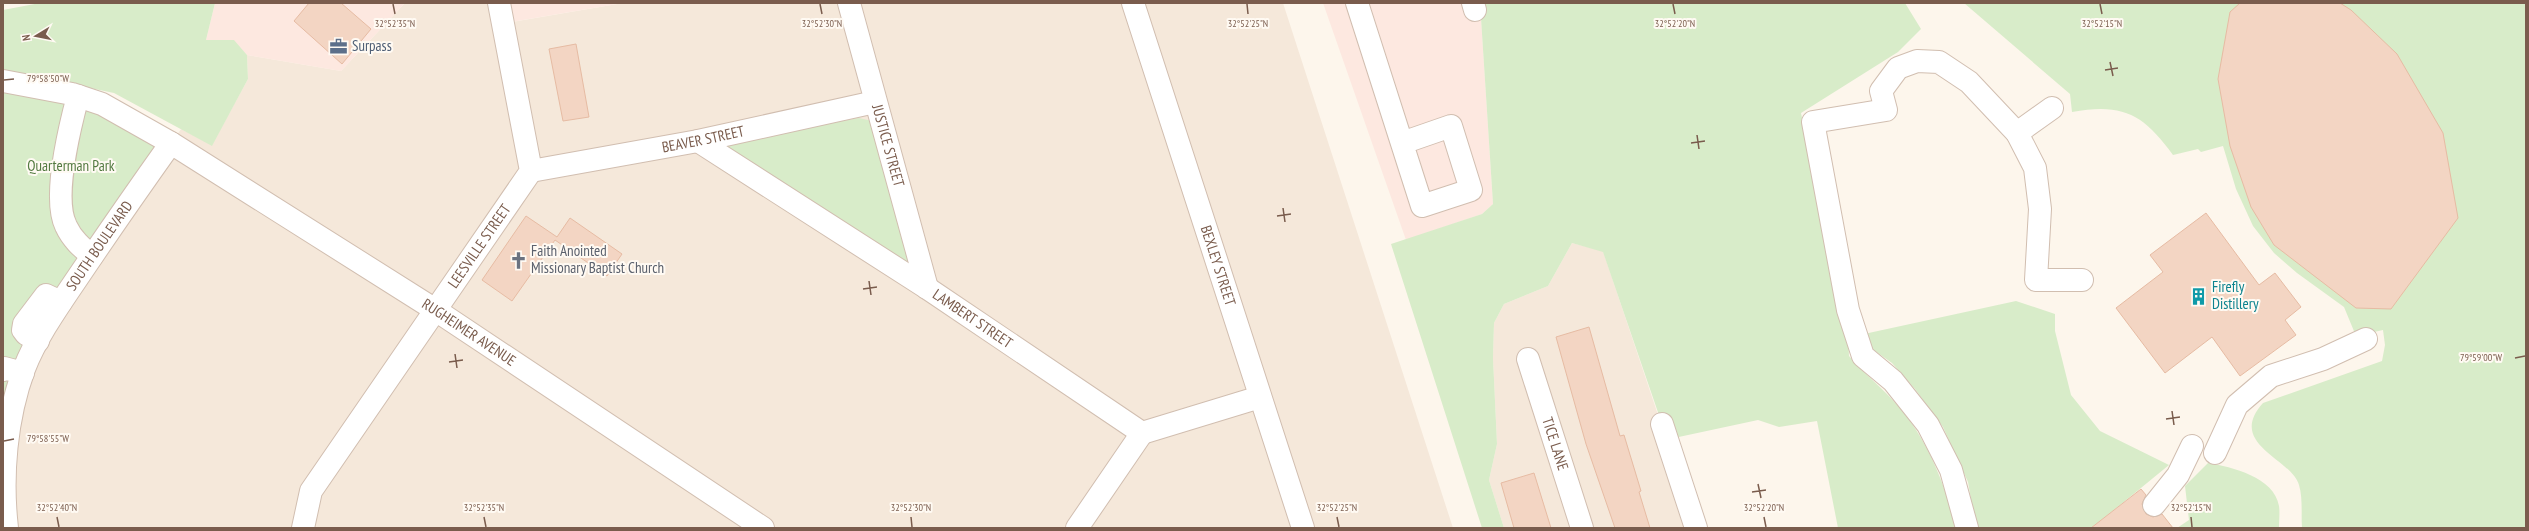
<svg xmlns="http://www.w3.org/2000/svg" width="2529" height="531" font-family="'PT Sans Narrow',sans-serif">
<style>
.residential{fill:#f5e8da}
.commercial{fill:#fde8e0}
.green{fill:#d8ecc9}
.building{fill:#f3d5c3;stroke:#e6bba3}
.lines{fill:none;stroke-linecap:round;stroke-linejoin:round}
.minor-casing{stroke:#d1beb0;stroke-width:24}
.minor{stroke:#fff;stroke-width:22}
.ticks{fill:none;stroke:#7a5c4d;stroke-width:1.5}
.labels{text-anchor:middle;stroke-width:4;stroke-linejoin:round;paint-order:stroke}
.service-label{font-size:15px;fill:#4e5e75;stroke:#fffaf3;text-anchor:start}
.street-label{font-size:15px;fill:#7a5c4d;stroke:#fffaf3}
.park-label{font-size:15px;fill:#537a41;stroke:#fffaf3}
.worship-label{font-size:15px;fill:#5b616d;stroke:#fffaf3;text-anchor:start}
.culture-label{font-size:15px;fill:#0d838f;stroke:#fffaf3;text-anchor:start}
.ticks-label{font-size:10px;text-anchor:middle;fill:#7a5c4d;stroke:#fffaf3;stroke-width:4;stroke-linejoin:round;paint-order:stroke}
</style>
<rect width="100%" height="100%" fill="#fdf6ec"/>
<path class="residential" d="M405,3H487L512,22L623,3H1283L1453,528H7L24,369L181,129L212,145L248,79L247,55L341,71Z
M1572,243L1603,251L1696,528H1504L1489,480L1497,444L1493,358L1494,323L1504,304L1548,286Z"/>
<path class="commercial" d="M215,3H405L341,71L247,55L233,40H206Z
M508,3H623L511,22Z
M1323,3H1480L1493,204L1482,214L1406,240Z"/>
<path class="green" d="M40,3H215L206,40H234L247,55L248,79L212,146L114,93L3,70V10Z
M1480,3H1905L1921,29L1898,52L1801,113L1848,338L1849,356C1864,374 1884,389 1899,407C1929,442 1944,484 1957,528H1838L1817,421L1779,427L1758,420L1674,438L1662,424L1603,252L1572,243L1548,286L1504,304L1494,323L1493,358L1497,444L1489,480L1504,528H1482L1391,244L1482,214L1493,204Z
M1964,3H2526V528H2302C2301,515 2303,498 2299,485C2291,458 2226,444 2263,403L2382,361L2385,345L2383,330L2356,336L2344,307L2297,273L2274,253L2253,226L2236,189L2223,146L2201,152L2198,149L2173,155C2143,114 2123,103 2072,112L2070,94Z
M3,83L72,94L169,143L23,369L3,528Z
M859,118L872,121L914,267L716,144Z
M2016,301L2055,314V331L2071,395L2100,431L2169,465L2092,528H1976L1968,482L1943,427L1915,389L1892,363L1868,346L1864,334Z
M2208,463C2232,467 2274,477 2279,506C2280,513 2279,521 2279,528H2177L2189,520L2185,486Z"/>
<path class="building" d="M309,3H341L371,29L342,64L294,21Z
M2240,3H2340L2351,10L2397,54L2443,133L2458,218L2391,309L2356,308L2274,245L2251,207L2230,146L2218,79L2230,12Z
M576,44L589,117L563,121L549,49Z
M2206,213L2259,285L2275,273L2301,307L2285,320L2296,335L2240,376L2212,337L2165,373L2116,308L2163,272L2150,255Z
M526,216L557,237L570,218L622,254L607,276L555,240L512,301L482,280Z
M1589,327L1620,436L1624,435L1641,491L1639,492L1650,528H1615L1586,444L1556,337Z
M1534,473L1551,528H1514L1501,483Z
M2141,489L2146,495L2142,504L2146,514L2153,517L2162,514L2173,528H2091Z"/>
<g class="lines">
<defs>
<g id="minor">
<path id="s1" d="M849,3L927,288"/>
<path id="s2" d="M1133,3L1303,528"/>
<path d="M1357,3L1422,206L1471,190L1451,126L1402,143"/>
<path d="M1473,3L1475,10"/>
<path id="s3" d="M3,81L72,94L102,104L171,143L437,311L763,528"/>
<path d="M78,96C70,126 52,198 66,226C72,239 81,247 92,256"/>
<path d="M2017,133L2052,108"/>
<path id="s4" d="M698,141L927,288L1142,433L1260,397"/>
<path id="s5" d="M531,171L698,141L875,102"/>
<path d="M38,341L26,334L23,330L24,324L46,295L61,302"/>
<path id="s6" d="M1528,359L1582,528"/>
<path d="M3,370L4,368L23,373"/>
<path d="M1662,424L1696,528"/>
<path d="M2215,453L2237,405L2271,376L2323,359L2366,339"/>
<path d="M2154,505L2178,475L2192,446"/>
<path id="s7" d="M7,528C1,476 6,418 24,369C36,338 57,308 76,280C107,234 139,188 171,143"/>
<path id="s8" d="M303,528L311,491L531,171L499,3"/>
<path d="M1077,528L1142,433"/>
<path d="M1967,528L1951,470L1928,425L1893,381L1863,356L1848,310L1813,122L1886,110L1881,91L1898,68L1917,61L1939,62L1969,82L2017,133L2035,168L2040,209L2036,280H2082"/>
</g>
</defs>
<use href="#minor" class="minor-casing"/>
<use href="#minor" class="minor"/>
</g>
<path class="ticks" d="M393,4L395,14M820,4L822,14M1247,4L1248,14M1673,4L1675,14M2100,4L2102,14M2110,62L2113,76M2105,70L2118,68M4,80L14,79M1697,135L1699,149M1691,143L1705,141M1283,208L1285,222M1277,216L1291,214M869,281L871,295M863,289L877,287M455,354L457,368M2515,358L2525,356M449,362L463,360M2172,411L2174,425M2166,419L2180,417M4,441L14,439M1758,484L1761,498M1752,492L1766,490M57,517L59,527M484,517L486,527M911,517L912,527M1337,517L1339,527M1764,517L1766,527M2191,517L2192,527"/>
<defs>
<symbol id="office-bare" viewBox="-9 -9 18 18"><path d="M-6-3h4V-5.5h4V-3h4V5H-6ZM-1-4.5V-3h2v-1.5ZM-6 0V1H6V0Z" fill="#5c6f8a" stroke="#fffaf3" stroke-width="2.5" paint-order="stroke"/></symbol>
<symbol id="church-bare" viewBox="-9 -9 18 18"><path d="M-1.2-6h2.4v3.5h3.3v2.4h-3.3V6h-2.4V-.1h-3.3v-2.4h3.3Z" fill="#6b7280" stroke="#fffaf3" stroke-width="2.5" paint-order="stroke"/></symbol>
<symbol id="building-bare" viewBox="-9 -9 18 18"><path d="M-4-6H4V6H1V3H-1V6H-4ZM-2.5-4.3h1.7v1.8h-1.7ZM.8-4.3h1.7v1.8H.8ZM-2.5-1h1.7V.8h-1.7ZM.8-1h1.7V.8H.8Z" fill="#0f9aa8" stroke="#fffaf3" stroke-width="2.5" paint-order="stroke"/></symbol>
</defs>
<g fill-rule="evenodd">
<use href="#office-bare" x="326" y="34" width="25" height="25"/>
<use href="#church-bare" x="506" y="248" width="25" height="25"/>
<use href="#building-bare" x="2186" y="284" width="25" height="25"/>
</g>
<g class="labels">
<g class="service-label">
<text x="352" y="51">Surpass</text>
</g>
<g class="street-label">
<text dy="5" stroke="none"><textPath href="#s5" startOffset="175">BEAVER STREET</textPath></text>
<text dy="5" stroke="none"><textPath href="#s1" startOffset="148">JUSTICE STREET</textPath></text>
<text dy="5" stroke="none"><textPath href="#s7" startOffset="306">SOUTH BOULEVARD</textPath></text>
<text dy="5" stroke="none"><textPath href="#s8" startOffset="335">LEESVILLE STREET</textPath></text>
<text dy="5" stroke="none"><textPath href="#s2" startOffset="276">BEXLEY STREET</textPath></text>
<text dy="5" stroke="none"><textPath href="#s4" startOffset="327">LAMBERT STREET</textPath></text>
<text dy="5" stroke="none"><textPath href="#s3" startOffset="534">RUGHEIMER AVENUE</textPath></text>
<text dy="5" stroke="none"><textPath href="#s6" startOffset="89">TICE LANE</textPath></text>
</g>
<g class="park-label">
<text x="71" y="171">Quarterman Park</text>
</g>
<g class="worship-label">
<text x="531" y="256">Faith Anointed<tspan x="531" dy="17">Missionary Baptist Church</tspan></text>
</g>
<g class="culture-label">
<text x="2212" y="292">Firefly<tspan x="2212" dy="17">Distillery</tspan></text>
</g>
</g>
<g class="ticks-label">
<text x="395" y="27">32°52'35"N</text>
<text x="822" y="27">32°52'30"N</text>
<text x="1248" y="27">32°52'25"N</text>
<text x="1675" y="27">32°52'20"N</text>
<text x="2102" y="27">32°52'15"N</text>
<text x="48" y="82">79°58'50"W</text>
<text x="2481" y="361">79°59'00"W</text>
<text x="48" y="442">79°58'55"W</text>
<text x="57" y="511">32°52'40"N</text>
<text x="484" y="511">32°52'35"N</text>
<text x="911" y="511">32°52'30"N</text>
<text x="1337" y="511">32°52'25"N</text>
<text x="1764" y="511">32°52'20"N</text>
<text x="2191" y="511">32°52'15"N</text>
</g>
<rect width="2529" height="531" fill="none" stroke="#7a5c4d" stroke-width="8"/>
<g transform="translate(36 36) rotate(260)" stroke="#fffaf3" stroke-width="3" paint-order="stroke">
<path d="M0-3L7 15L0 10L-7 15Z" fill="#7a5c4d"/>
<text y="-6" font-size="11" font-weight="bold" text-anchor="middle" fill="#7a5c4d">N</text>
</g>
</svg>
